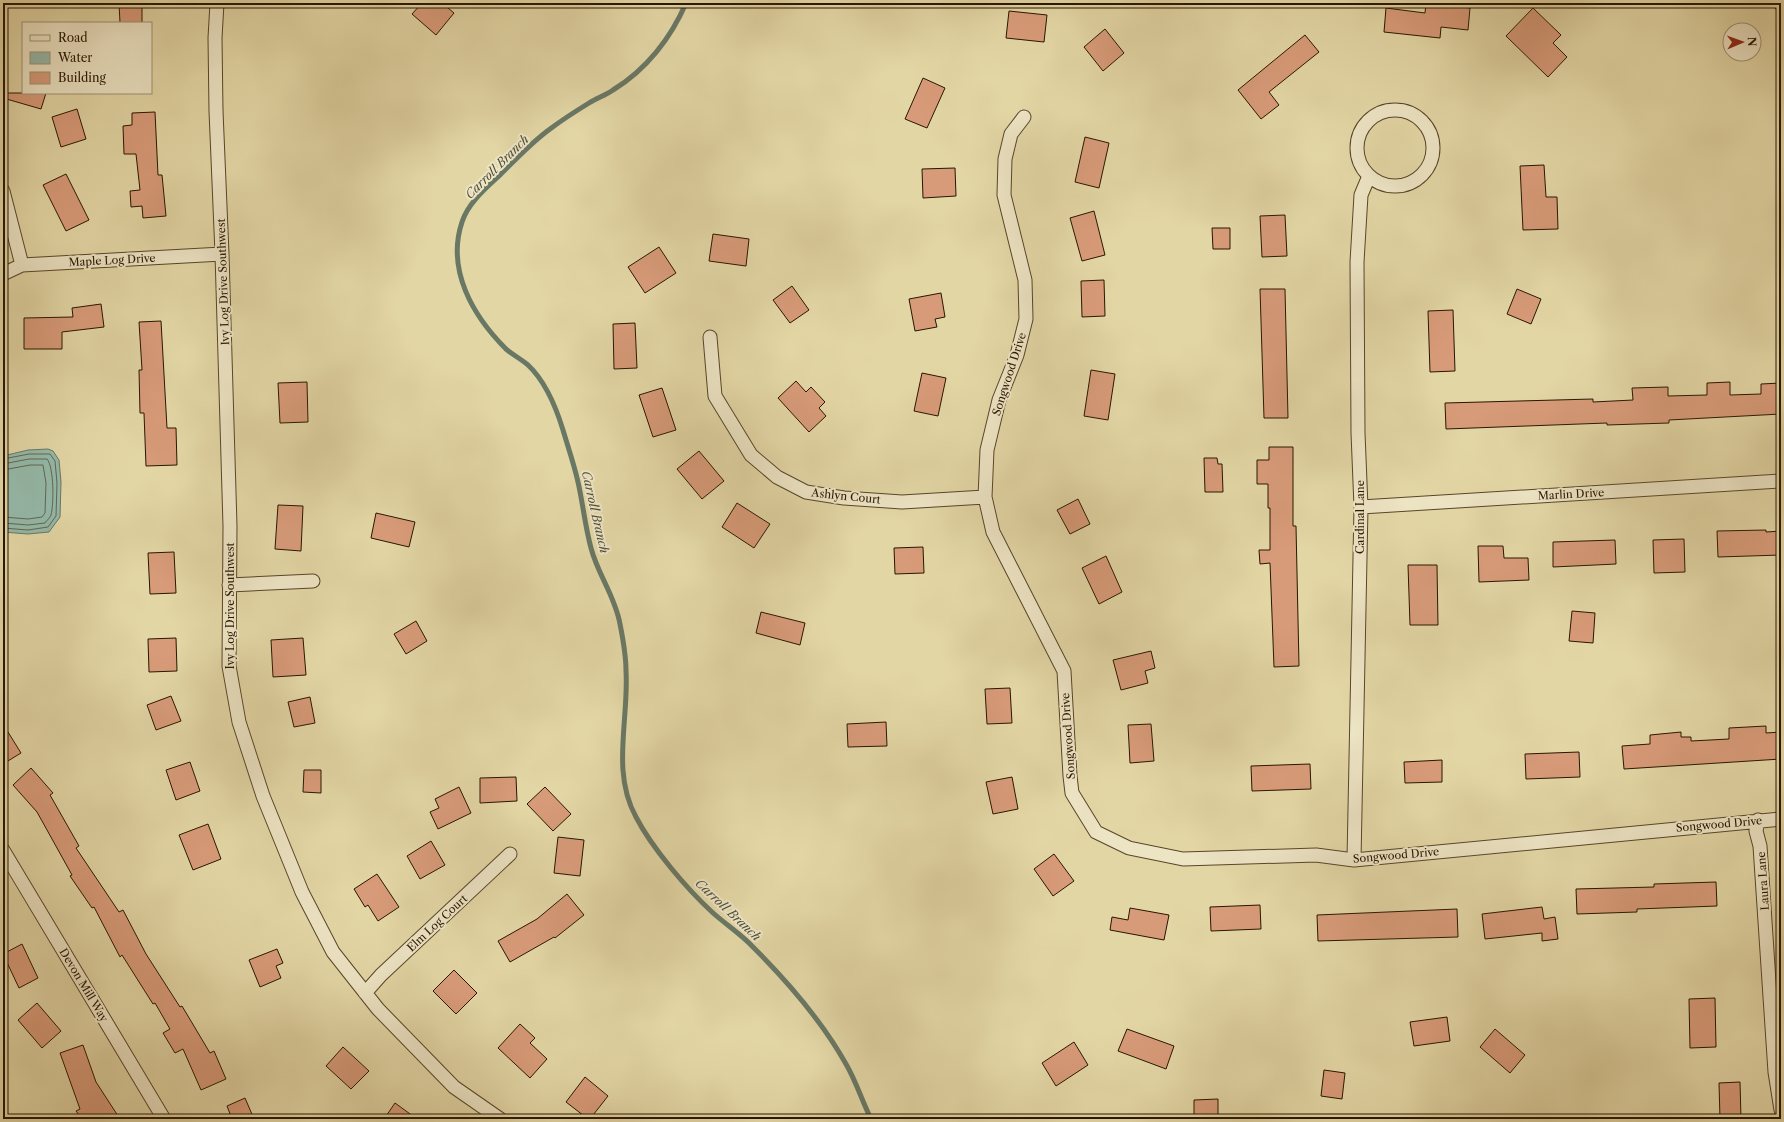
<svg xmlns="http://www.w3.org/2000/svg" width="1784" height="1122" font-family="'Libre Caslon Text',serif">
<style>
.water{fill:#95b9a9;stroke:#697865}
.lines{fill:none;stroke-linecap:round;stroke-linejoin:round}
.shore{stroke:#5e6854;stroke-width:1}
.stream{stroke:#697865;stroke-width:5}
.building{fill:#d89b79;stroke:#281600}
.minor-casing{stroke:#574629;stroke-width:15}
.minor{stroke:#ede4c4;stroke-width:13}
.labels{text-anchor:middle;stroke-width:4;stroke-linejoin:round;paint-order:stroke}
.street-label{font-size:11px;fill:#281600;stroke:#ede4c4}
.water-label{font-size:12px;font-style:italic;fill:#4e4f3b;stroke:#ede4c4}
</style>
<rect width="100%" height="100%" fill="#e3d6a5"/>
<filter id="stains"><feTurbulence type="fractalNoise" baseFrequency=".005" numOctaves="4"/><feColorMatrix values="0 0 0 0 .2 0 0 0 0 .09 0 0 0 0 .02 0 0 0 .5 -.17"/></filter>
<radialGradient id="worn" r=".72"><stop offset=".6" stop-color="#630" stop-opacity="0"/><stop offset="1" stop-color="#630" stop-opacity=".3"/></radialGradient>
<path class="water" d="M48,449L53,451L59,460L61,482L60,517L49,532L28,534L3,532V456L28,450Z"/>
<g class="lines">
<path class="shore" d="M3,459L29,454H50L55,461L57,483L56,516L48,527L28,530L3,528
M3,464L29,459H47C54,467 54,504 51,515C50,518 47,520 45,523L28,525L3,523
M3,470L30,465H43L46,483L45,513L42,517L28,519L3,517"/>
<path class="stream" d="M686,3C671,38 646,70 613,90C606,95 597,98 589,103C576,111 562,120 550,129C532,142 516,159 500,175C486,188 468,203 462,222C446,270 473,316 506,349C513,355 521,359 528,365C546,382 556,407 563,430C568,447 574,464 578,482C583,504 585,526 591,548C598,575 615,596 620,624C623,639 626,655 626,671C629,720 611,772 636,817C652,848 687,889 712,912C725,924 741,934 753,947C786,980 823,1023 846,1064C856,1081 862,1101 871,1119
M1773,3L1781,12"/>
</g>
<path class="building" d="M119,3H142V23H120Z
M422,3H442L454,13L436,35L412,14Z
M1426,3L1470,8L1468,30L1441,27L1440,38L1384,32L1386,8L1425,13Z
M1533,8L1561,35L1553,43L1567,57L1548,77L1506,36Z
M1009,11L1047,15L1044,42L1006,38Z
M1105,29L1124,53L1103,71L1084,47Z
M1305,35L1319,52L1269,92L1279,105L1261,119L1238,90Z
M923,78L945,88L927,128L905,119Z
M3,93H46L41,109L3,98Z
M77,109L86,139L61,147L52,117Z
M155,112L158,175H162L166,216L143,218L142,206L131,207L130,191L140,190L136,154H124L123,126L132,125V113Z
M1085,137L1109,143L1099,188L1075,182Z
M1544,165L1546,197H1557L1558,229L1523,230L1520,166Z
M955,168L956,196L923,198L922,169Z
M66,174L89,220L66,231L43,185Z
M1094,211L1105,255L1082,261L1070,218Z
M1285,215L1287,256L1262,257L1260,216Z
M1212,228H1230V249H1213Z
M713,234L749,239L746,266L709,261Z
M659,247L676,273L645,293L628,267Z
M1104,280L1105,316L1082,317L1081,281Z
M792,286L809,310L790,323L773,300Z
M1260,289H1285L1288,418H1264Z
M1517,289L1541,299L1531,324L1507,314Z
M941,293L945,317L935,319L937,327L915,331L909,299Z
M101,304L104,327L62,332V349H24V318L73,317L72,308Z
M1453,310L1455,371L1430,372L1428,311Z
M161,321L167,428H176L177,465L146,466L144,413H140L139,370H142L139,322Z
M635,323L637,368L614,369L613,324Z
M1091,370L1115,374L1108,420L1084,416Z
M922,373L946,378L938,416L914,411Z
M796,381L806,392L811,387L825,402L819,408L826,416L809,432L778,398Z
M307,382L308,422L280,423L278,383Z
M1730,382V395L1761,394V384L1781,383V414L1669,420V423L1607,425V423L1446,429L1445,403L1593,399V402L1633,400L1632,388L1668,387V396L1707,395V383Z
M662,388L676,430L653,437L639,395Z
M1269,447H1293V526H1296L1299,666L1274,667L1270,563L1260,564L1259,550H1270V508H1268V484H1257V460H1269Z
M699,451L724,481L702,499L677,469Z
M1204,458H1217L1218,464H1222L1223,492H1205Z
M1078,499L1090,524L1070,534L1057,510Z
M737,503L770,524L754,548L722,527Z
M278,505L303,506L301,551L275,549Z
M376,513L415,522L409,547L371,538Z
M1766,530V532L1781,531V555L1718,557L1717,531Z
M1684,539L1685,572L1654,573L1653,540Z
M1615,540L1616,564L1553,567V542Z
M1478,546H1503L1504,558H1528L1529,580L1479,582Z
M923,547L924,573L895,574L894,548Z
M174,552L176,593L150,594L148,553Z
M1106,556L1122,592L1099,604L1082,568Z
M1408,565H1437L1438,625H1410Z
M1572,611L1595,613L1593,643L1569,641Z
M761,612L805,623L800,645L756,633Z
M416,621L427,641L406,654L394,634Z
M176,638L177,671L149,672L148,639Z
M303,638L306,675L273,677L271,640Z
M1151,651L1155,668L1145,671L1148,683L1121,690L1113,660Z
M1010,688L1012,723L987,724L985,689Z
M171,696L181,721L156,730L147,705Z
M310,697L315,723L294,727L288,702Z
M886,722L887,746L848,747L847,724Z
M3,724L21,753L3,764Z
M1151,724L1154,761L1130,763L1128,725Z
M1766,726V733L1781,732V759L1624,769L1622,746L1650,744V735L1681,732V737H1691V741L1729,739V728Z
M1579,752L1580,777L1526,779L1525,754Z
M1442,760V782L1405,783L1404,762Z
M190,762L200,791L176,800L166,770Z
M1310,764L1311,789L1252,791L1251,766Z
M31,768L53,793L50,795L79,846L76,848L119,912L123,910L146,954L180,1007L182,1006L210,1053L214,1051L226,1079L201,1090L183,1049L175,1053L163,1033L170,1029L155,1003L153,1004L122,955L120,957L94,907L92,908L70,876L72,875L37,812L13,785Z
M304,770H321V793L303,792Z
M516,777L517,801L480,803V778Z
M1012,777L1018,809L993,814L986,782Z
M459,787L471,813L438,829L430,812L439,808L435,799Z
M545,787L571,814L553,831L527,804Z
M208,824L221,859L193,870L179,835Z
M558,837L584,840L580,876L554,873Z
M431,841L445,865L420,879L407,856Z
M1054,854L1074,881L1053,896L1034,869Z
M377,874L399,907L378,921L368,905L365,907L354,889Z
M1716,882L1717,906L1637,909V912L1577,914L1576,889L1654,887V884Z
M567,894L584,915L555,938L554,937L510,962L498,941L537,919Z
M1260,905L1261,929L1211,931L1210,907Z
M1542,907L1544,919L1555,917L1558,939L1542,941V933L1485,939L1482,914Z
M1130,908L1169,915L1164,940L1110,930L1112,917L1128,920Z
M1457,909L1458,937L1318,941L1317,915Z
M22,944L38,978L19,988L3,954Z
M277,949L283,963L276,966L281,978L260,987L249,960Z
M454,970L477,993L456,1014L433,991Z
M1715,998L1716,1047L1690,1048L1689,999Z
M37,1003L61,1031L42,1048L18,1020Z
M1447,1017L1450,1041L1414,1046L1410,1022Z
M520,1024L535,1038L530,1043L547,1059L530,1078L498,1048Z
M1127,1029L1174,1046L1166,1069L1118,1051Z
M1495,1029L1525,1055L1510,1073L1480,1047Z
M1074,1042L1088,1065L1056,1086L1042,1063Z
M83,1045L96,1082L120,1119H82L76,1111L80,1109L60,1053Z
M343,1047L369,1071L351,1089L326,1066Z
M1324,1070L1345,1073L1342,1099L1321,1096Z
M585,1077L608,1096L590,1119H588L566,1102Z
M1740,1082L1741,1119H1720L1719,1083Z
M245,1098L254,1119H232L227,1106Z
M1218,1099V1119H1194V1100Z
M395,1103L417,1119H384Z"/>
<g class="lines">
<defs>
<path id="minor" d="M217,3L215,38L216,111L222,254L230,526L229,666L239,722L263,796L302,892L333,952L378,1009L454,1087L500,1119
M1357 148a38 38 0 1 1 76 0a38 38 0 1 1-76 0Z
M1024,117L1011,134L1005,159L1004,195L1025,280L1026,319L1017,355L999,400L987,450L985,497L993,532L1064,671L1070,776L1072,793L1096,832L1129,848L1183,859L1316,855L1354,860L1781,819
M3,191L22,265
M3,274L22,265L222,254
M710,337L715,396L751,455L777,477L806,492L844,498L902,502L985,497
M1361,507L1781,481
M229,585L313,581
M1758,820L1756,831L1760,846L1775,1072L1781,1110
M3,850L164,1119
M1354,860L1361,507L1358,433L1357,262L1361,195L1369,176
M365,993L381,975L510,854"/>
</defs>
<use href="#minor" class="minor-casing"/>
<use href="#minor" class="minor"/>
</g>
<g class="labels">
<g class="street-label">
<text transform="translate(112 260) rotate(-3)" y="4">Maple Log Drive</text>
<text transform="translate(223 282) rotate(-92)" y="4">Ivy Log Drive Southwest</text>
<text transform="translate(1009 374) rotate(-72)" y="4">Songwood Drive</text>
<text transform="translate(1571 494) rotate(-3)" y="4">Marlin Drive</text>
<text transform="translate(846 496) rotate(6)" y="4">Ashlyn Court</text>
<text transform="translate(1360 517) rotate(-90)" y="4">Cardinal Lane</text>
<text transform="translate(230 606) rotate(-90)" y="4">Ivy Log Drive Southwest</text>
<text transform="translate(1068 736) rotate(-94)" y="4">Songwood Drive</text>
<text transform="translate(1719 824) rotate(-5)" y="4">Songwood Drive</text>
<text transform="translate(1396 855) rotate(-5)" y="4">Songwood Drive</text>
<text transform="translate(1763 881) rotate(-94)" y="4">Laura Lane</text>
<text transform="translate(437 923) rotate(-43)" y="4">Elm Log Court</text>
<text transform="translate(84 985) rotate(59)" y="4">Devon Mill Way</text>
</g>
<g class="water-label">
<text transform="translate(497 167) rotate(-45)" y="4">Carroll Branch</text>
<text transform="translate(595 512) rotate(77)" y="4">Carroll Branch</text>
<text transform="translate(728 910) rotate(43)" y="4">Carroll Branch</text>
</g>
</g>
<rect width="1784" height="1122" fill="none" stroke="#e3d6a5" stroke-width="16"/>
<rect x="4" y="4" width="1776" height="1114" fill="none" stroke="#281600" stroke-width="2"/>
<rect x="8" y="8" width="1768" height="1106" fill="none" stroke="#281600"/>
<rect x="22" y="22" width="130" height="72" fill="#ede4c4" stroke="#9e9276"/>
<rect x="30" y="35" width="20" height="6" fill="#ede4c4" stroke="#9e9276"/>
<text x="58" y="42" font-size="12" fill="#281600">Road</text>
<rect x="30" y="52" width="20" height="12" fill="#95b9a9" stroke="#9e9276"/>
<text x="58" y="62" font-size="12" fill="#281600">Water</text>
<rect x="30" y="72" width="20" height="12" fill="#d89b79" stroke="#9e9276"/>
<text x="58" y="82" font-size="12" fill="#281600">Building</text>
<g transform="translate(1742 42) rotate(88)"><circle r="19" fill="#ede4c4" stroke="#9e9276"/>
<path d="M0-3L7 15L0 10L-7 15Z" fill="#8f2418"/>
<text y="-6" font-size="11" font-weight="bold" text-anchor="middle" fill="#281600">N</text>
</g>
<rect width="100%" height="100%" filter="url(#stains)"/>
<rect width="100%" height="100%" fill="url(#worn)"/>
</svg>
